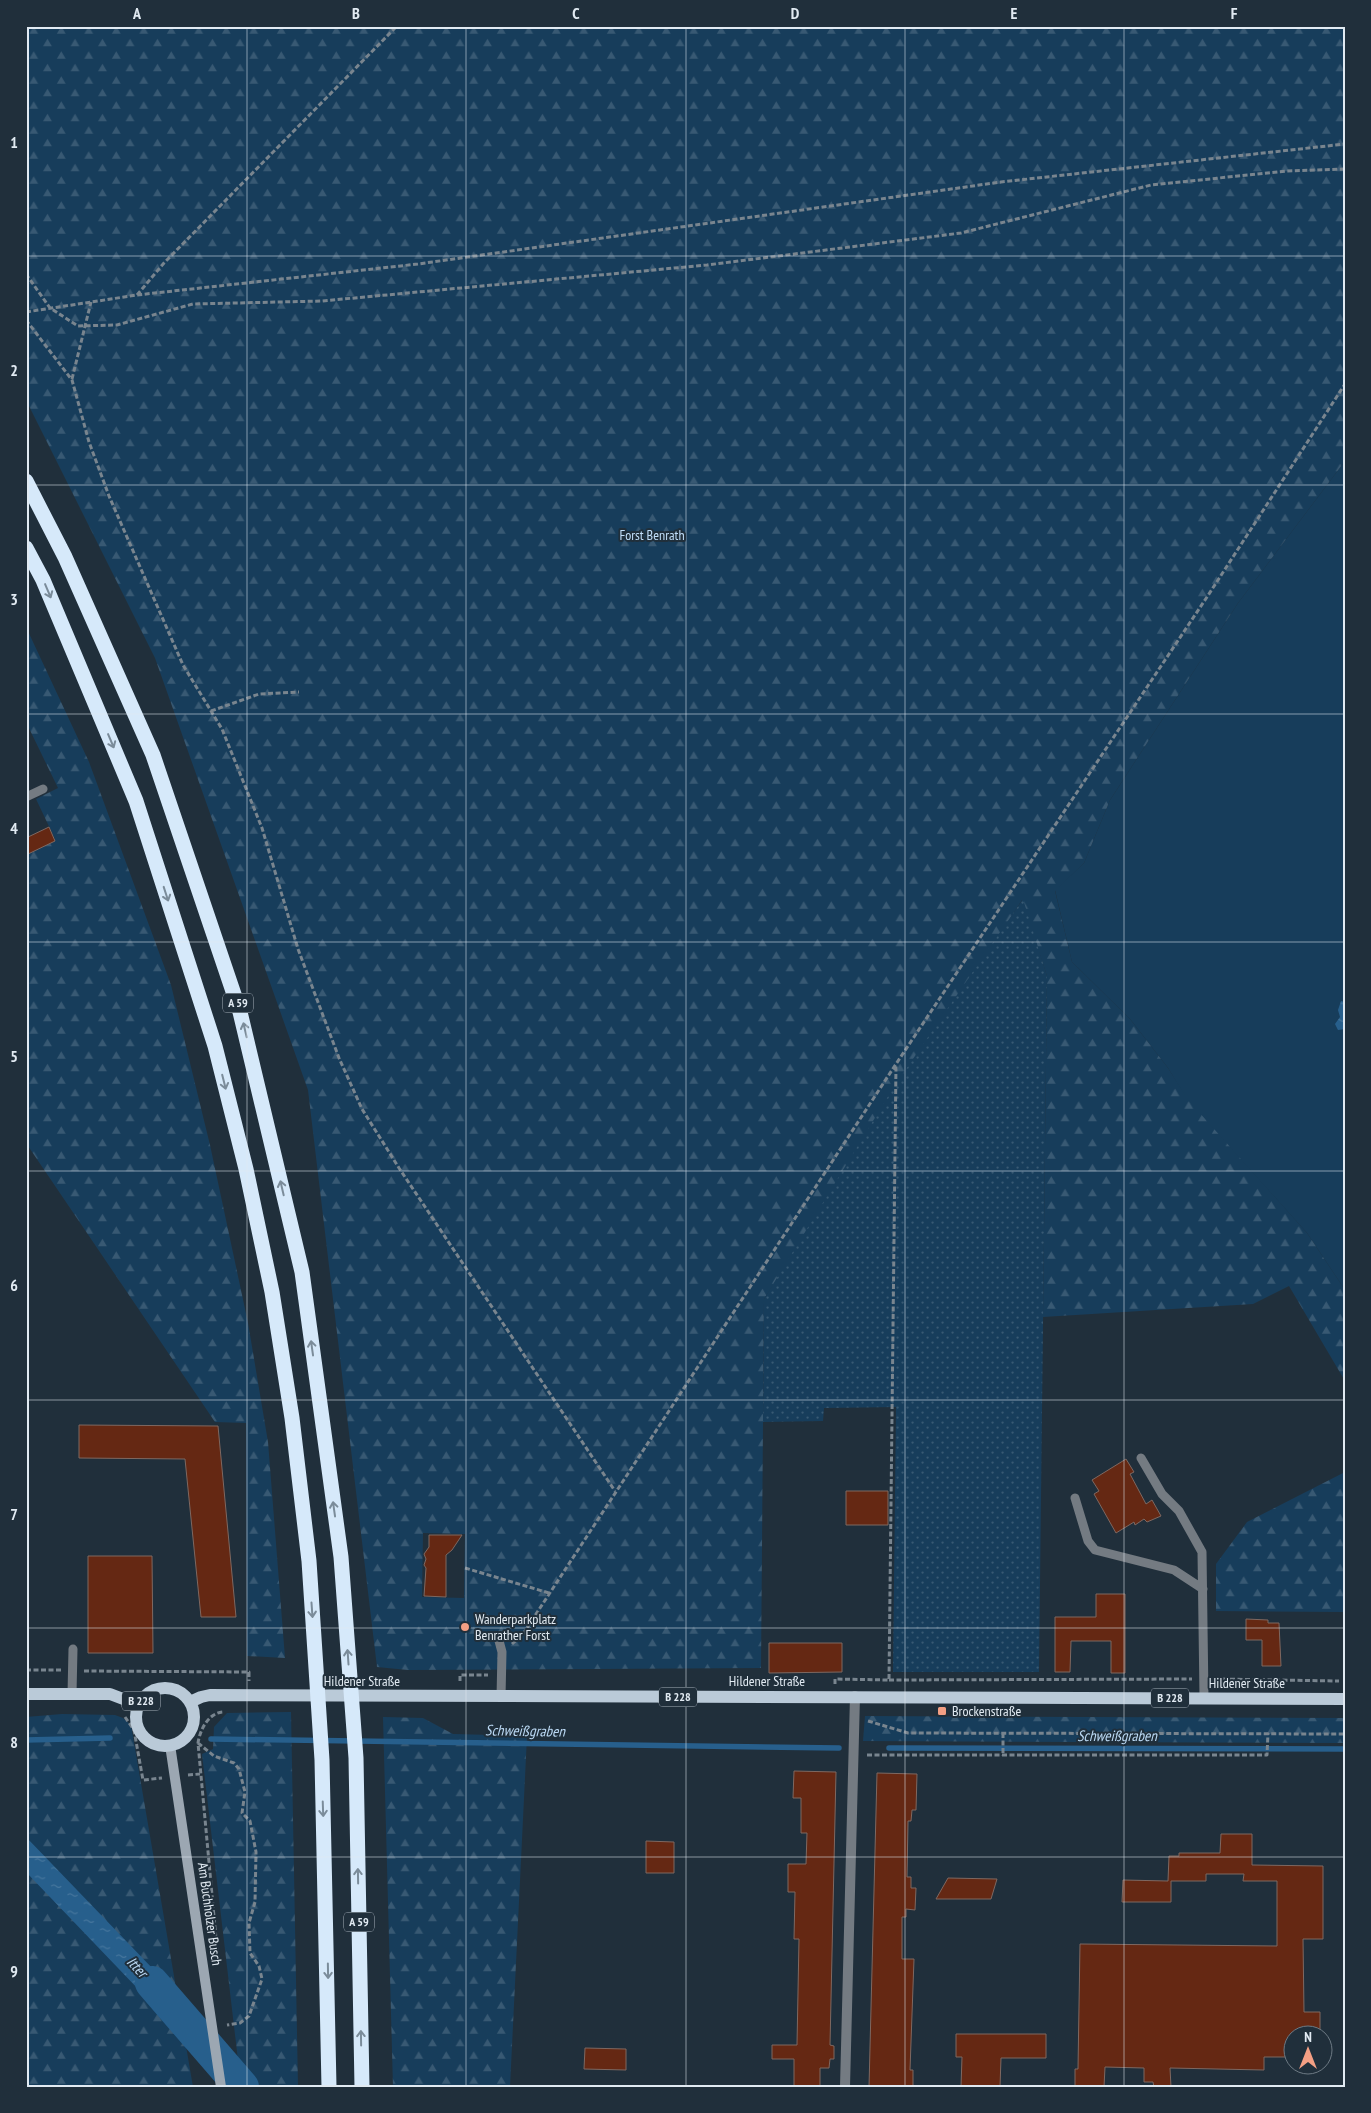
<svg xmlns="http://www.w3.org/2000/svg" width="1371" height="2113" font-family="'PT Sans Narrow',sans-serif">
<style>
.grass{fill:#173d5b}
.forest{fill:url(#forest-firs);fill-rule:evenodd}
.garden{fill:url(#garden-dots)}
.water{fill:url(#water-ripples)}
.lines{fill:none;stroke-linecap:round;stroke-linejoin:round}
.stream{stroke:#275f8c;stroke-width:5.5}
.river{stroke:#275f8c;stroke-width:34}
.building{fill:#652813;stroke:#7e6861}
.path{stroke:#79858f;stroke-width:3;stroke-dasharray:5 2.5;stroke-linecap:butt}
.service{stroke:#747b82;stroke-width:9}
.minor{stroke:#747b82;stroke-width:10}
.secondary{stroke:#9ca7b2;stroke-width:10}
.primary{stroke:#bacad8;stroke-width:12}
.motorway{stroke:#d6e9fa;stroke-width:15}
.oneway{stroke:#7b8c9a}
.grid{fill:none;stroke:#e1eaf2;stroke-width:1;stroke-opacity:0.55}
.poi-dot{fill:#f39f84;stroke:#202f3b;stroke-width:2}
.labels{text-anchor:middle;stroke-width:4;stroke-linejoin:round;paint-order:stroke}
.shield{fill:#202f3b;stroke:#a7b2bb;stroke-width:1}
.shield-label{font-size:12px;font-weight:bold;fill:#e1eaf2}
.park-label{font-size:14px;fill:#c0def9;stroke:#202f3b}
.poi-label{font-size:14px;fill:#e1eaf2;stroke:#202f3b;text-anchor:start}
.street-label{font-size:14px;fill:#e1eaf2;stroke:#202f3b}
.water-label{font-size:15px;font-style:italic;fill:#bbd9f4;stroke:#202f3b}
.neatline{fill:none;stroke:#e1eaf2;stroke-width:2}
.grid-label{font-size:16px;text-anchor:middle;font-weight:bold;fill:#e1eaf2}
</style>
<defs>
<pattern id="forest-firs" width="22" height="20" patternUnits="userSpaceOnUse" patternTransform="scale(1.25)"><rect width="22" height="20" fill="#173d5b"/><path d="M5 1l3.5 6h-7zM16 11l3.5 6h-7z" fill="#385973"/></pattern>
<pattern id="garden-dots" width="8" height="8" patternUnits="userSpaceOnUse" patternTransform="scale(1.25)"><rect width="8" height="8" fill="#173d5b"/><path d="M2 2h.1M6 6h.1" fill="none" stroke="#385973" stroke-width="1.8" stroke-linecap="round"/></pattern>
<pattern id="water-ripples" width="26" height="14" patternUnits="userSpaceOnUse" patternTransform="scale(1.25)"><rect width="26" height="14" fill="#275f8c"/><path d="M2 4q2-2 4 0t4 0M15 11q2-2 4 0t4 0" fill="none" stroke="#46769d"/></pattern>
</defs>
<rect width="100%" height="100%" fill="#202f3b"/>
<path class="grass" d="M1345,461V1290L1307,1233L1188,1101L1168,1068L1130,1019L1072,962L1055,890L1084,863L1110,800L1238,603Z"/>
<path class="forest" d="M26,26H1345V461L1238,603L1110,800L1084,863L1055,891L1072,962L1130,1019L1168,1068L1189,1101L1307,1233L1345,1290V1381L1289,1286L1253,1304L1043,1317L1047,976L1022,900L764,1299L761,1668L408,1670L377,1667L308,1090L155,658L26,400ZM423,1533L465,1534L464,1598L422,1597Z
M26,627L89,762L171,985L210,1145L248,1323L268,1442L285,1658L247,1656L246,1423L215,1422L26,1143V853L55,839L36,799L58,788L26,722Z
M1345,1472V1612L1216,1611V1564L1247,1522Z
M291,1712L298,2087H250L240,2077L202,1754L213,1749L214,1727L227,1713Z
M62,1714L115,1715L123,1718L131,1725L193,2087H26V1717Z
M865,1716L1345,1718V1743L863,1741Z
M383,1717L423,1718L453,1734L527,1736L510,2087H393Z"/>
<path class="garden" d="M1023,899L1047,976L1039,1672H893L896,1407L824,1408L823,1421L763,1422L764,1299L895,1085Z"/>
<path class="water" d="M1341,1001L1345,1002V1029L1338,1030L1335,1024L1340,1017L1338,1010Z
M26,1837L179,1996L186,2039L26,1872Z"/>
<g class="lines">
<path class="stream" d="M211,1739L839,1748
M26,1740L110,1738
M889,1748L1345,1749"/>
<path class="river" d="M152,1983L242,2087"/>
</g>
<path class="building" d="M49,827L55,841L26,855V838Z
M79,1425L218,1426L236,1617H201L185,1459L79,1458Z
M1126,1459L1134,1472L1130,1474L1146,1504L1152,1500L1161,1516L1147,1522L1144,1519L1135,1525L1134,1522L1116,1533L1094,1494L1099,1491L1092,1480Z
M846,1491H888V1525H846Z
M429,1535H462L452,1550L446,1555V1597L424,1596L426,1568L424,1565L426,1559L424,1554L429,1547Z
M88,1556H152L153,1653H88Z
M1096,1594H1125V1673H1111V1641H1071L1070,1672H1055V1617H1096Z
M1246,1619L1268,1620V1623H1279L1281,1666H1262V1640H1246Z
M769,1643H842V1672L769,1673Z
M794,1771L836,1772L830,2045L834,2046V2059H830L829,2068H820V2087H794V2059H772V2045H797L799,1939H794L795,1892H788V1864H806L807,1833H801V1798H793Z
M877,1773L917,1774L916,1810H912L911,1821H908L907,1877H911V1888H916L915,1910L906,1909V1917H902V1959H914L910,2070H913V2087H869Z
M1221,1834H1252V1865L1323,1866V1939H1303L1304,2012H1320V2036H1294V2057H1264V2070L1170,2068L1171,2087H1154L1153,2082H1144V2068L1105,2067L1104,2087H1075V2069H1078L1080,1944L1277,1946V1881H1243L1244,1874H1206V1881H1171V1902H1122L1123,1880L1168,1881L1169,1856H1179V1853H1220Z
M646,1841L674,1842V1873H646Z
M948,1878L997,1879L991,1899H936Z
M956,2034H1046V2058H1001L1000,2087H961L962,2057H956Z
M585,2048L626,2049V2070L584,2069Z"/>
<g class="lines">
<path class="path" d="M26,274L50,308L78,326L117,325L193,304L322,301L707,265L961,233L1151,185L1287,171L1345,169
M137,295L164,263L397,26
M26,312L137,295L418,264L1001,182L1345,144
M26,320L72,380L89,442L109,496L183,665L222,729L262,828L298,949L339,1058L362,1109L399,1168L615,1491
M72,379L91,302
M211,711L259,694L299,692
M465,1568L549,1593
M512,1644L523,1634L896,1064L1207,597L1345,384
M26,1670H61
M84,1671L249,1672V1681
M1215,1679L1339,1681
M889,1680L1192,1679
M460,1681V1675H488
M835,1684V1679L889,1680L896,1064
M125,1717L134,1730L143,1780L162,1778
M868,1721L908,1733L1345,1734
M1003,1733V1756
M198,1743L214,1756L234,1763L239,1769L245,1792L242,1813L250,1821L256,1852L255,1902L249,1923L250,1953L259,1966L262,1979L249,2016L240,2023L227,2025
M867,1755H1267L1268,1733
M188,1775L200,1774
M218,1960L198,1743C200,1730 208,1713 223,1712"/>
<path class="service" d="M26,797L43,789
M1141,1458L1162,1494L1179,1511L1202,1552L1204,1698
M1075,1498L1088,1541L1095,1550L1174,1570L1203,1589
M498,1637L502,1652L501,1697
M72,1694L73,1649"/>
<path class="minor" d="M845,2087L855,1696"/>
<path class="secondary" d="M170,1745L221,2087"/>
<path class="primary" d="M136 1717a29 29 0 1 1 58 0a29 29 0 1 1-58 0Z
M26,1694H110L139,1705
M190,1702L201,1697L210,1695L1345,1699"/>
<path class="motorway" d="M26,481L65,557L153,755L240,1012L302,1272L341,1557L356,1758L362,2087
M26,548L43,580L136,801L215,1046L246,1169L272,1292L292,1418L309,1561L322,1760L329,2087"/>
</g>
<defs><path id="oneway-shaft" d="M-6 0H5M1.5-3L5.5 0L1.5 3" fill="none" stroke-width="1.6" stroke-linecap="round" stroke-linejoin="round" transform="scale(1.25)"/></defs>
<g class="oneway">
<use href="#oneway-shaft" transform="translate(48 591) rotate(67)"/>
<use href="#oneway-shaft" transform="translate(111 741) rotate(67)"/>
<use href="#oneway-shaft" transform="translate(166 894) rotate(72)"/>
<use href="#oneway-shaft" transform="translate(245 1030) rotate(-103)"/>
<use href="#oneway-shaft" transform="translate(224 1082) rotate(76)"/>
<use href="#oneway-shaft" transform="translate(282 1188) rotate(-103)"/>
<use href="#oneway-shaft" transform="translate(312 1348) rotate(-98)"/>
<use href="#oneway-shaft" transform="translate(334 1509) rotate(-98)"/>
<use href="#oneway-shaft" transform="translate(312 1610) rotate(86)"/>
<use href="#oneway-shaft" transform="translate(348 1657) rotate(-94)"/>
<use href="#oneway-shaft" transform="translate(323 1809) rotate(88)"/>
<use href="#oneway-shaft" transform="translate(358 1876) rotate(-91)"/>
<use href="#oneway-shaft" transform="translate(328 1971) rotate(89)"/>
<use href="#oneway-shaft" transform="translate(361 2038) rotate(-91)"/>
</g>
<path class="grid" d="M247,26V2087M466,26V2087M686,26V2087M905,26V2087M1124,26V2087M26,256H1345M26,485H1345M26,714H1345M26,942H1345M26,1171H1345M26,1400H1345M26,1628H1345M26,1857H1345"/>
<g class="poi-dot">
<circle cx="465" cy="1627" r="5"/>
<rect x="937" y="1706" width="10" height="10" rx="2.5"/>
</g>
<g class="labels">
<g class="shield">
<rect x="223" y="993.5" width="30" height="19" rx="4"/>
<rect x="659" y="1687.5" width="38" height="19" rx="4"/>
<rect x="1151" y="1688.5" width="38" height="19" rx="4"/>
<rect x="122" y="1691.5" width="38" height="19" rx="4"/>
<rect x="344" y="1912.5" width="30" height="19" rx="4"/>
</g>
<g class="shield-label">
<text x="238" y="1007">A 59</text>
<text x="678" y="1701">B 228</text>
<text x="1170" y="1702">B 228</text>
<text x="141" y="1705">B 228</text>
<text x="359" y="1926">A 59</text>
</g>
<g class="park-label">
<text x="652" y="540">Forst Benrath</text>
</g>
<g class="poi-label">
<text x="475" y="1624">Wanderparkplatz<tspan x="475" dy="16">Benrather Forst</tspan></text>
<text x="952" y="1716">Brockenstraße</text>
</g>
<g class="street-label">
<text x="362" y="1686">Hildener Straße</text>
<text x="767" y="1686">Hildener Straße</text>
<text x="1247" y="1688">Hildener Straße</text>
<text transform="translate(210 1914) rotate(82)" y="5">Am Buchholzer Busch</text>
</g>
<g class="water-label">
<text transform="translate(525 1731) rotate(1)" y="5">Schweißgraben</text>
<text x="1117" y="1741">Schweißgraben</text>
<text transform="translate(137 1967) rotate(47)" y="5">Itter</text>
</g>
</g>
<rect width="1371" height="2113" fill="none" stroke="#202f3b" stroke-width="55"/>
<g transform="translate(1308 2050)"><circle r="24" fill="#202f3b" stroke="#6d7a84"/>
<path d="M0-4L9 19L0 12L-9 19Z" fill="#f39f84"/>
<text y="-8" font-size="14" font-weight="bold" text-anchor="middle" fill="#e1eaf2">N</text>
</g>
<rect x="28" y="28" width="1316" height="2058" class="neatline"/>
<g class="grid-label">
<text x="137" y="19">A</text>
<text x="356" y="19">B</text>
<text x="576" y="19">C</text>
<text x="795" y="19">D</text>
<text x="1014" y="19">E</text>
<text x="1234" y="19">F</text>
<text x="14" y="148">1</text>
<text x="14" y="376">2</text>
<text x="14" y="605">3</text>
<text x="14" y="834">4</text>
<text x="14" y="1062">5</text>
<text x="14" y="1291">6</text>
<text x="14" y="1520">7</text>
<text x="14" y="1748">8</text>
<text x="14" y="1977">9</text>
</g>
</svg>
